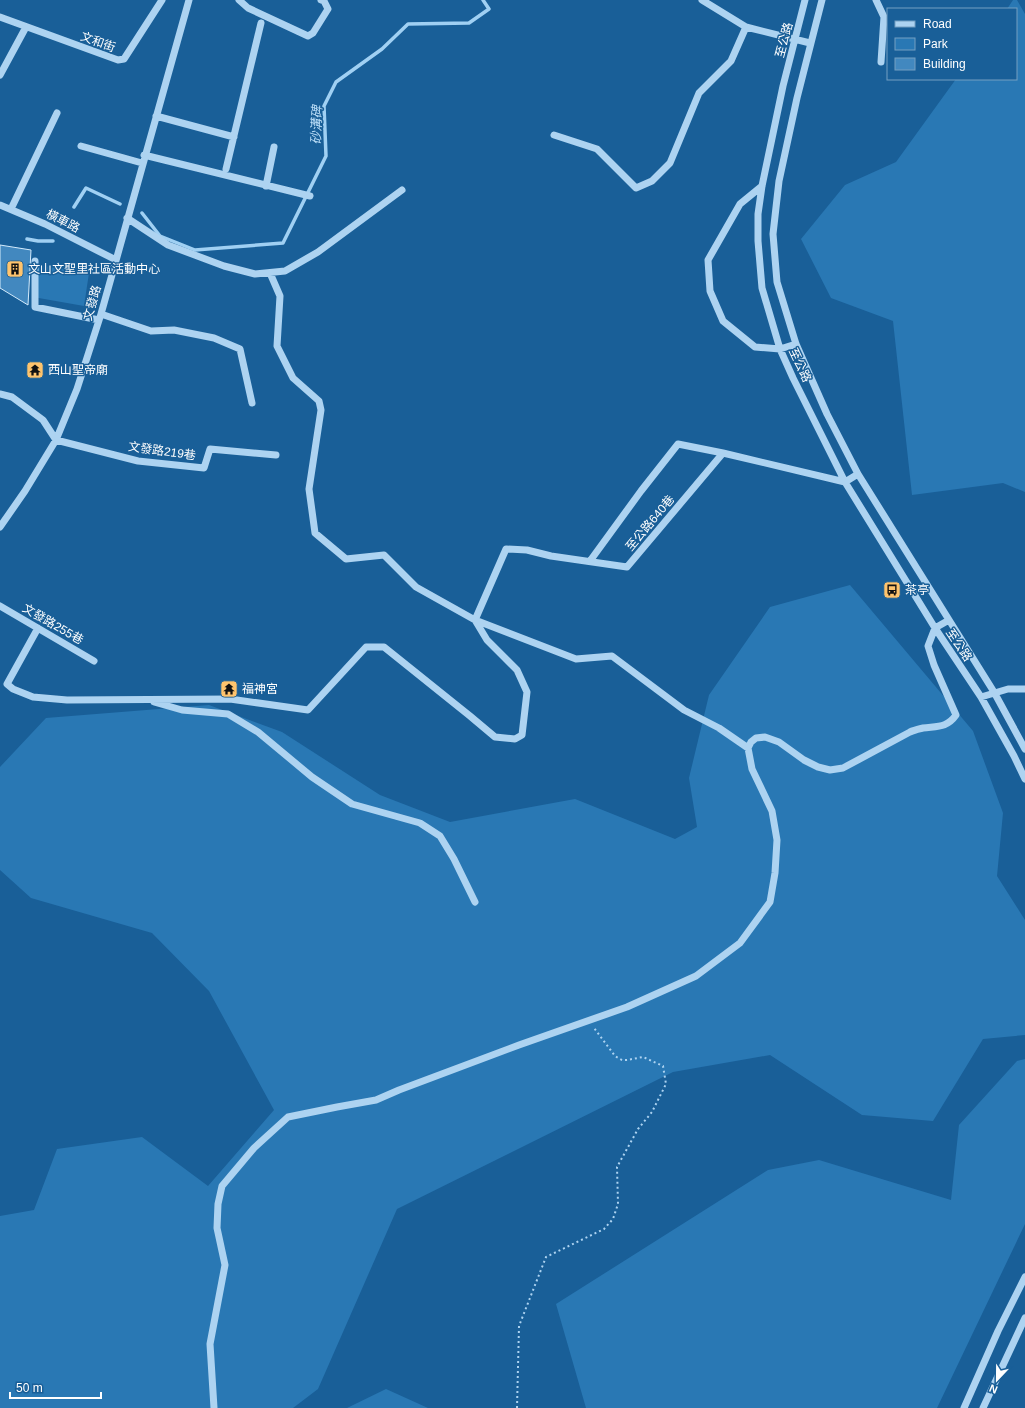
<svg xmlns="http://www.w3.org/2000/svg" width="1025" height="1408" font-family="Helvetica,'Noto Sans TC',sans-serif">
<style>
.green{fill:#2978b4}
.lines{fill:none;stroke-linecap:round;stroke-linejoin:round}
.stream{stroke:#a0d0f3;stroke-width:3.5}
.building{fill:#4288bf;stroke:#d4ebfc}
.path{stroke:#add3f1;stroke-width:2;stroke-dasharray:2 3;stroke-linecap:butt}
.minor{stroke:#add3f1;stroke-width:7}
.labels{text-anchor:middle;stroke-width:3;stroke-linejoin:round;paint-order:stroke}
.street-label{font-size:12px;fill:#fff;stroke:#195f98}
.poi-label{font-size:12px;fill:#fff;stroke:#195f98;text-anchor:start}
.water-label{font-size:13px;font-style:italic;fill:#baddf7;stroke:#195f98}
</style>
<rect width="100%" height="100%" fill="#195f98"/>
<path class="green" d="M1013,0H1017L1025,14V492L1003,483L912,495L893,321L831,298L801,239L845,185L896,162L956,79H1016V9H1007Z
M37,265L89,273L84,306L33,297Z
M850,585L973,731L1003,813L997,876L1025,920V1035L983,1039L933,1121L862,1115L770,1055L673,1072L397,1209L318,1389L293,1408H0V1216L34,1210L57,1149L142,1137L208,1186L274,1110L209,991L152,933L31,898L0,870V767L46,718L209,705L282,732L380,795L450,822L575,799L675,839L697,827L689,778L709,695L770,607Z
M1025,1059V1224L937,1408H586L556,1304L768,1170L819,1160L951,1200L959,1125L1017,1061Z
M386,1389L428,1408H347Z"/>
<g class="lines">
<path class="stream" d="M74,207L86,188L120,204
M142,213L160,236L195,250L283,243L326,156L324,106L336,82L382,49L408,24L469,23L489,9L483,0
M27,239L38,241H53"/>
</g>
<path class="building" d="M0,245L31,250L28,305L0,288Z"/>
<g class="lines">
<path class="path" d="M517,1408L519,1326L546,1257L604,1229L613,1219L618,1204L617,1167L638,1129L652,1112L666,1084L663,1066L643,1057L627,1060H622L615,1056L594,1028"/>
<path class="minor" d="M239,0L248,8L308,36L313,33L328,9L324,1L321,0
M702,0L746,27L810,43
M805,0L783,86L762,186L758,214V241L762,288L780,349L793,378L845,482L935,628L981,697L1014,756L1025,779
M822,0L797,98L779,181L773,234L777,282L796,344L827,414L858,474L994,692L1025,749
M876,0L884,17L881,62
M0,17L118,60L124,59L162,0
M0,75L26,27
M156,116L234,137
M554,135L597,149L636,188L652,181L670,163L699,93L731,61L746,27
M81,146L142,163
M144,155L310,196
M226,169L261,23
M266,186L274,147
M762,186L740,204L708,260L710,291L723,321L755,347L780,349L796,344
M0,205L45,224L116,260
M11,209L57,113
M127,218L168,245L224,266L255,274L285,271L318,252L402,190
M35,261V307L99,320
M270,273L280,296L277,346L293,378L319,401L321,410L309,489L315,533L346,559L384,555L416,587L475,620L576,659L612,656L684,710L719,728L748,748
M101,314L151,331L174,330L214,338L240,349L252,403
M0,394L12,397L43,420L56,440L138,461L204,468L210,449L276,455
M845,482L858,474
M0,527L25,491L56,440L77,389L101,314L189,0
M590,561L641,491L678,444L723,453
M0,606L94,661
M38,628L7,684L13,689L33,697L67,700L230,699L308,710L366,647H384L470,716L495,737L515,739L522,735L527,692L517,670L487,640L475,620L506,549L527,550L551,556L627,567L723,453L845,482
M981,697L1008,689H1025
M154,702L182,710L228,714L258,732L312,777L352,804L420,823L440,836L454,859L475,902
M214,1408L210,1344L225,1265L217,1228L218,1204L222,1186L254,1148L288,1117L337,1107L376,1100L399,1090L519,1045L627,1007L696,976L740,943L770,902L775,873L777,840L772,811L752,769L748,748L751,742L756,738L765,737L779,742L804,760L818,767L830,770L843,768L910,732C914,730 919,729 923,728C937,726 947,728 956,715L934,665L928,646L935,628L949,620
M964,1408L998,1331L1025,1277
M983,1408L1025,1318"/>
</g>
<defs>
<symbol id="building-square" viewBox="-11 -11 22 22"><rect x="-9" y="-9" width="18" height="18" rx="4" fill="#ffc46d" stroke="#195f98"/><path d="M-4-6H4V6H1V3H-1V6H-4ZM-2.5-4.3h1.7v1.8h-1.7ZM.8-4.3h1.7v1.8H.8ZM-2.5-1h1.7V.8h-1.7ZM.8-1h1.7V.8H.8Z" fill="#111"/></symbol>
<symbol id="temple-square" viewBox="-11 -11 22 22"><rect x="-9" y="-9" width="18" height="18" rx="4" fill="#ffc46d" stroke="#195f98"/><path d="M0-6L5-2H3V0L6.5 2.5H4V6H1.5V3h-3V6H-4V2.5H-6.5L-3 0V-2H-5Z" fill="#111"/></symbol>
<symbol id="bus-square" viewBox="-11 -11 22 22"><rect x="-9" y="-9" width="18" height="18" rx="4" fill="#ffc46d" stroke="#195f98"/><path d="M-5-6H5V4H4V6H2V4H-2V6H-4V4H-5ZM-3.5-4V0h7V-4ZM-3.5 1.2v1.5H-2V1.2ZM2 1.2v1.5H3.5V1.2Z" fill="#111"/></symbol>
</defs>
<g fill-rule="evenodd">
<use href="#building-square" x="5" y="259" width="20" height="20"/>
<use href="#temple-square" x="25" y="360" width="20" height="20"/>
<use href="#bus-square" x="882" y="580" width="20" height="20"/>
<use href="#temple-square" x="219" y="679" width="20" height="20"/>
</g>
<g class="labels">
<g class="street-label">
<text transform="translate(784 40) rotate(-75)" y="4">至公路</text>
<text transform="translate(98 42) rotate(20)" y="4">文和街</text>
<text transform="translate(63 221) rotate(27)" y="4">橫車路</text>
<text transform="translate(92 303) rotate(-74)" y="4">文發路</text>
<text transform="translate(800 365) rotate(65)" y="4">至公路</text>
<text transform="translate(162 451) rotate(8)" y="4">文發路219巷</text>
<text transform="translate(650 523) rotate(-50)" y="4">至公路640巷</text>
<text transform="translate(53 624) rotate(30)" y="4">文發路255巷</text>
<text transform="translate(959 645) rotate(56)" y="4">至公路</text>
</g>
<g class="poi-label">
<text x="28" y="273">文山文聖里社區活動中心</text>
<text x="48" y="374">西山聖帝廟</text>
<text x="905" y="594">茶亭</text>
<text x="242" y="693">福神宮</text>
</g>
<g class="water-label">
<text transform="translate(316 125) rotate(-88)" y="5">砂溝碑</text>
</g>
</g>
<rect x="887" y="8" width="130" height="72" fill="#195f98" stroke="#759fc1"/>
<rect x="895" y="21" width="20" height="6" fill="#add3f1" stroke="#759fc1"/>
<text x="923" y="28" font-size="12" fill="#ffffff">Road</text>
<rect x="895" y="38" width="20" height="12" fill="#2978b4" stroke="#759fc1"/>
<text x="923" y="48" font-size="12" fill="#ffffff">Park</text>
<rect x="895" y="58" width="20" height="12" fill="#4288bf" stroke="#759fc1"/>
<text x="923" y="68" font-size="12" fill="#ffffff">Building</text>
<g transform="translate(997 1380) rotate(202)" stroke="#195f98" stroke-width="3" paint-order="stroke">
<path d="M0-3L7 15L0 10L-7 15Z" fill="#ffffff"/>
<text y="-6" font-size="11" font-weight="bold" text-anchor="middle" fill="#ffffff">N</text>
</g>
<path d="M10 1392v6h91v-6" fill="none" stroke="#ffffff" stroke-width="2"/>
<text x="16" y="1392" font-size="12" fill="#ffffff" stroke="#195f98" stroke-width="3" paint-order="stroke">50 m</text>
</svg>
